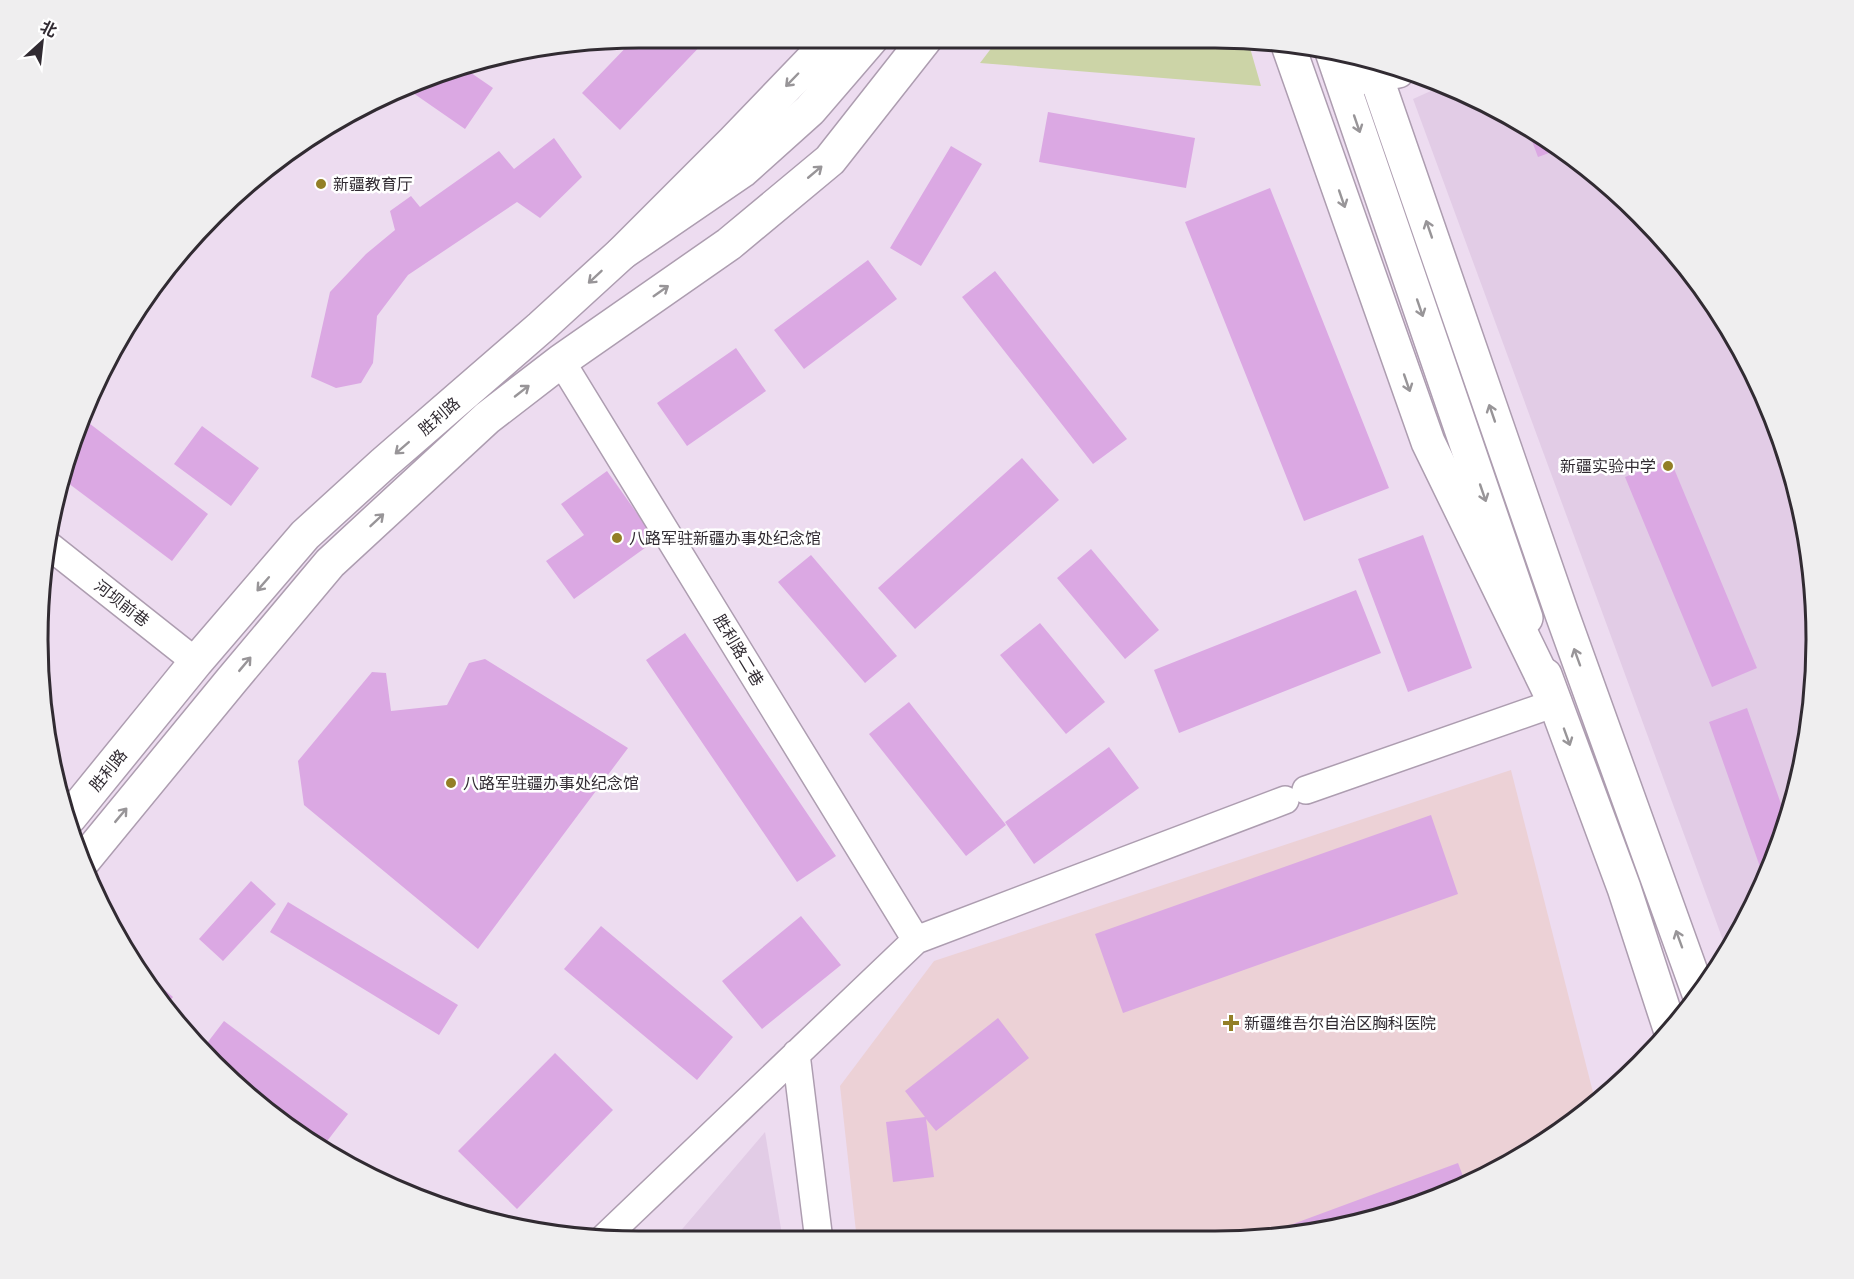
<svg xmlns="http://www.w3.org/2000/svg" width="1854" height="1279" font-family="Literata,'Noto Sans SC',serif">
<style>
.built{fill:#e2cce6}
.medical{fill:#ecd1d6}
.green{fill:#ccd4a7}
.building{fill:#dba8e3}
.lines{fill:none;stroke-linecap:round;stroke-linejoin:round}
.street-casing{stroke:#ad9db0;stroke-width:30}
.secondary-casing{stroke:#ad9db0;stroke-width:36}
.primary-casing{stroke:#ad9db0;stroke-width:36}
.highway-casing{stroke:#ad9db0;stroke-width:36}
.street{stroke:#fff;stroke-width:27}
.secondary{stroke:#fff;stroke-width:33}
.primary{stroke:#fff;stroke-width:33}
.highway{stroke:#fff;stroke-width:33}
.oneway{stroke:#989598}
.poi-dot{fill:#937f26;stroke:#fff;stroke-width:2}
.labels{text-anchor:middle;stroke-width:5;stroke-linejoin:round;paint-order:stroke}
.poi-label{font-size:16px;fill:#312b32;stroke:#fff;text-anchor:start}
.street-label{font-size:16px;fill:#312b32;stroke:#fff}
.rim{fill:none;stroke:#312b32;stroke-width:3}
</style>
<rect width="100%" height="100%" fill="#eddcf0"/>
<path class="built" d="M1442,86L1481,100L1581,162L1640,214L1715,305L1771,409L1805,522L1816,640L1805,757L1771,870L1727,951L1413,99Z
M765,1132L783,1241H672Z"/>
<path class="medical" d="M1511,770L1596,1104L1581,1117L1481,1179L1332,1230L1215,1241H857L840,1086L934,961Z"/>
<path class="green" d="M999,38H1215L1248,41L1261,86L980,63Z
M772,1230L774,1241H689L696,1234Z"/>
<path class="building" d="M635,38H708L620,130L582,93Z
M461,66L493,88L465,129L403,86Z
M1048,112L1195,138L1186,188L1039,162Z
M1527,128L1550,142L1560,149L1538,157Z
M554,138L582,177L540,218L517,202L408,275L377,316L373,363L361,383L336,388L311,377L330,292L366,254L395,230L390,211L411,196L420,207L499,151L514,169Z
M951,146L982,164L921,266L890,248Z
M1270,188L1389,488L1304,521L1185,222Z
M868,260L897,299L804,369L774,330Z
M995,271L1127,439L1093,464L962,297Z
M159,279L160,280L149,297L146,296Z
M736,348L766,391L687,446L657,403Z
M81,417L208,514L172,561L64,480Z
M202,426L259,468L231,506L174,464Z
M1022,458L1059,500L915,629L878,588Z
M1670,459L1757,668L1712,687L1625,477Z
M607,471L656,540L574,599L546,561L584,535L561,504Z
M1423,535L1472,668L1408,692L1358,559Z
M1091,549L1159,630L1125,659L1057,578Z
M811,555L897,656L865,683L778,582Z
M1356,590L1381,653L1179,733L1154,670Z
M1040,623L1105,702L1066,734L1000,655Z
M685,633L836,856L797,882L646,660Z
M485,659L628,748L478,949L304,805L298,761L372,672L386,673L391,711L447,705L469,663Z
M909,702L1006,825L966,856L869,734Z
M1747,708L1786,818L1771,870L1765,881L1709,722Z
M1109,747L1139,788L1034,864L1005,822Z
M1431,815L1458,894L1123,1013L1095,934Z
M251,881L276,904L223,961L199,939Z
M288,902L458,1005L439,1035L270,932Z
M801,916L841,965L762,1029L722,981Z
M601,926L733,1037L697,1080L564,969Z
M139,968L173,997L164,1008L162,1006Z
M998,1018L1029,1058L936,1131L926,1119L934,1177L893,1182L886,1122L925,1117L905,1091Z
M224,1021L348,1114L321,1149L282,1122L214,1065L201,1051Z
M555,1053L613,1110L517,1209L458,1151Z
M1458,1163L1466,1184L1332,1230L1255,1238Z"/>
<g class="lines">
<defs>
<path id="street" d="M561,361L916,940
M47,544L196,662
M1306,790L1555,703
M796,1054L819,1241
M604,1238L916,940L1285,800"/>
<path id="secondary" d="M1348,80L1398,71"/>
<path id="primary" d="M1331,49L1526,618
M1371,62L1562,614L1699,994
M1545,675L1624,888L1670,1029
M70,817L196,662L305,535L384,463L541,327L622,253L733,142L833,38
M84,860L231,681L330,563L487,418L561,361L729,244L830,160L926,38"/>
<path id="highway" d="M1288,45L1428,442L1555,703
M622,253L742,171L810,110L872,38"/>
</defs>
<use href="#street" class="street-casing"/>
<use href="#secondary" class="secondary-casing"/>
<use href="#primary" class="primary-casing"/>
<use href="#highway" class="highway-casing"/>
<use href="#street" class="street"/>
<use href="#secondary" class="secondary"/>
<use href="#primary" class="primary"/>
<use href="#highway" class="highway"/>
</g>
<defs><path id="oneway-shaft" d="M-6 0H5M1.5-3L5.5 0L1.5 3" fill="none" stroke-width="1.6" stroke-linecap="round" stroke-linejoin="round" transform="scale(1.5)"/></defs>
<g class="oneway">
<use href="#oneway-shaft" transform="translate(792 80) rotate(134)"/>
<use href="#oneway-shaft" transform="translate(1357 124) rotate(71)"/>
<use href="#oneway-shaft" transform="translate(815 172) rotate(-40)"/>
<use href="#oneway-shaft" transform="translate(1342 199) rotate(71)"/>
<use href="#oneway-shaft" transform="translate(1429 229) rotate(-109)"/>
<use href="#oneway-shaft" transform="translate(595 277) rotate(137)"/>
<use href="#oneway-shaft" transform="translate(661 291) rotate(-35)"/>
<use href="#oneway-shaft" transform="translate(1420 308) rotate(71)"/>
<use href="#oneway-shaft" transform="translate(1407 383) rotate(71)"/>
<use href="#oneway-shaft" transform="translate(522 391) rotate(-38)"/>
<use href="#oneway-shaft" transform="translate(1492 413) rotate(-109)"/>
<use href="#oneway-shaft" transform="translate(402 448) rotate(139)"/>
<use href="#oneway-shaft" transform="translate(1483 493) rotate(71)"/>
<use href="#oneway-shaft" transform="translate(377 520) rotate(-43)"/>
<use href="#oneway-shaft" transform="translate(263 584) rotate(131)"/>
<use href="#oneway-shaft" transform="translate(1577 657) rotate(-110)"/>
<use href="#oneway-shaft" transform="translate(245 664) rotate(-50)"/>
<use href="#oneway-shaft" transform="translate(1567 737) rotate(70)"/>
<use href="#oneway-shaft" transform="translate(121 815) rotate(-50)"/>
<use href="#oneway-shaft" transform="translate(1679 939) rotate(-110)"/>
</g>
<g class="poi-dot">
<circle cx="321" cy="184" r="6"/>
<circle cx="1668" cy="466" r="6"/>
<circle cx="617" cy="538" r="6"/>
<circle cx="451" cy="783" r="6"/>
<path d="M1228 1014h6v6h6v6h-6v6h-6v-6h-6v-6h6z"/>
</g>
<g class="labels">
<g class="poi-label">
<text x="333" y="190">新疆教育厅</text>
<text x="1656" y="472" text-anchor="end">新疆实验中学</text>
<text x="629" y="544">八路军驻新疆办事处纪念馆</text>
<text x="463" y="789">八路军驻疆办事处纪念馆</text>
<text x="1244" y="1029">新疆维吾尔自治区胸科医院</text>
</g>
<g class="street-label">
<text transform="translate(439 416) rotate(-41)" y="6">胜利路</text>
<text transform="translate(122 603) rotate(38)" y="6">河坝前巷</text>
<text transform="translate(739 650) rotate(59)" y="6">胜利路二巷</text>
<text transform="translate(108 770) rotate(-51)" y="6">胜利路</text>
</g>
</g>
<path d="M0 0H1854V1279H0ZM639 48H1215A591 591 0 0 1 1806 639V640A591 591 0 0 1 1215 1231H639A591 591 0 0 1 48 640V639A591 591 0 0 1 639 48Z" fill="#efeeef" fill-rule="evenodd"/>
<path class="rim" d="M639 48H1215A591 591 0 0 1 1806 639V640A591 591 0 0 1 1215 1231H639A591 591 0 0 1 48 640V639A591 591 0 0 1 639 48Z"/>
<g transform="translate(42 42) rotate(27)" stroke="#ffffff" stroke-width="4.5" paint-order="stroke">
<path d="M0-4.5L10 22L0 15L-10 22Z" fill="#312b32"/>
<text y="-9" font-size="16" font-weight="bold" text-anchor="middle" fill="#312b32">北</text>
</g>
</svg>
